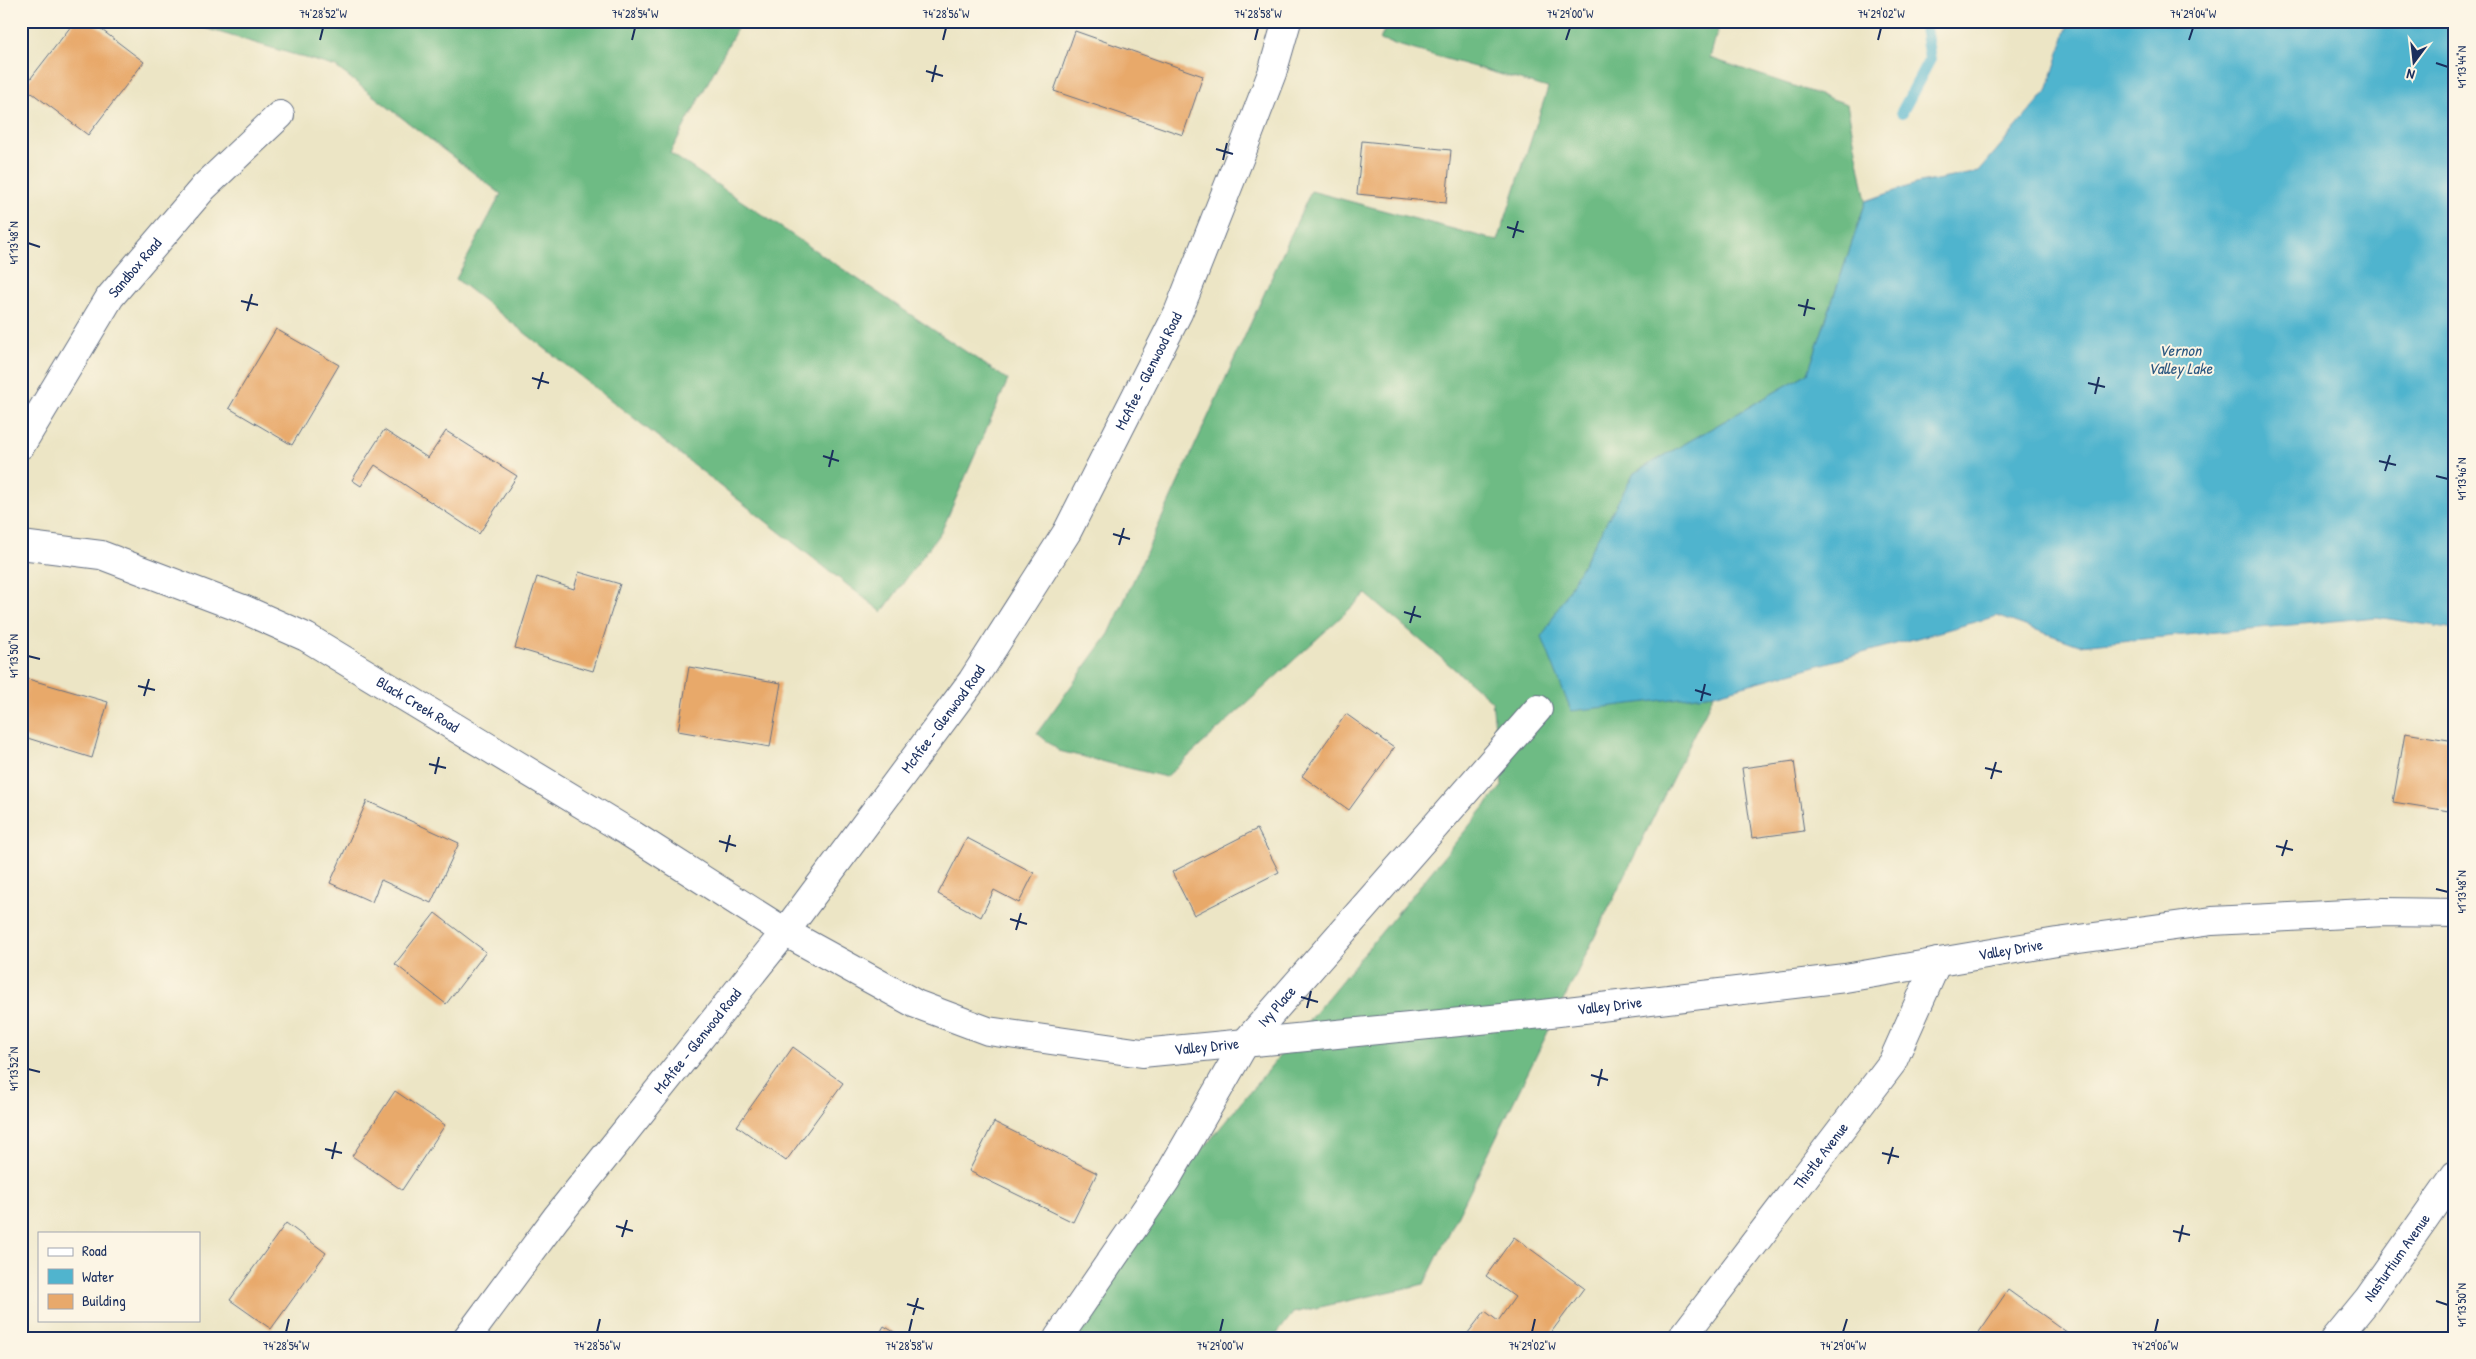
<svg xmlns="http://www.w3.org/2000/svg" width="2476" height="1359" font-family="'Patrick Hand',sans-serif">
<style>
.forest{fill:#6ebb84;stroke:#447571}
.water{fill:#50b4ce;stroke:#367296}
.lines{fill:none;stroke-linecap:round;stroke-linejoin:round}
.stream{stroke:#50b4ce;stroke-width:12}
.building{fill:#e8a96b}
.street-casing{stroke:#646f82;stroke-width:30}
.secondary-casing{stroke:#646f82;stroke-width:30}
.street{stroke:#fff;stroke-width:28}
.secondary{stroke:#fff;stroke-width:28}
.ticks{fill:none;stroke:#1b2f5e;stroke-width:2}
.labels{text-anchor:middle;stroke-width:4;stroke-linejoin:round;paint-order:stroke}
.street-label{font-size:15px;fill:#1b2f5e;stroke:#fcf5e5}
.water-label{font-size:16px;font-style:italic;fill:#2b5780;stroke:#fcf5e5}
.neatline{fill:none;stroke:#1b2f5e;stroke-width:2}
.ticks-label{font-size:12px;text-anchor:middle;fill:#1b2f5e}
</style>
<rect width="100%" height="100%" fill="#fcf5e5"/>
<filter id="ink" filterUnits="userSpaceOnUse"><feTurbulence type="fractalNoise" baseFrequency=".02" numOctaves="2"/><feDisplacementMap in="SourceGraphic" scale="10" xChannelSelector="R" yChannelSelector="G"/><feConvolveMatrix kernelMatrix="1 2 1 2 8 2 1 2 1" color-interpolation-filters="sRGB"/></filter>
<filter id="wash" filterUnits="userSpaceOnUse"><feTurbulence type="fractalNoise" baseFrequency=".0096" numOctaves="4" result="noise"/><feDisplacementMap in="SourceGraphic" scale="20" xChannelSelector="R" yChannelSelector="G"/><feGaussianBlur stdDeviation="1.12" result="paint"/><feColorMatrix in="noise" values="0 0 0 0 0 0 0 0 0 0 0 0 0 0 0 0 0 1.4 0 .05"/><feComposite in="paint" operator="in"/></filter>
<g filter="url(#wash)">
<rect width="100%" height="100%" fill="#ece5c5"/>
<path class="forest" d="M181,21H741L670,153L1008,380L942,530L882,612L456,279L501,194L336,67Z
M1388,21H1720L1710,58L1847,104L1866,201L1808,373L1634,473L1572,710L1714,694L1424,1284L1293,1313L1274,1338H1047L1502,786L1492,701L1366,594L1166,777L1059,751L1037,733L1109,634L1311,191L1498,241L1548,88L1380,40Z"/>
<path class="water" d="M2069,21H2455V629L2376,617L2079,645L1997,616L1714,694L1571,711L1542,637L1634,473L1808,373L1866,201L1915,184L1978,172L2047,91Z"/>
<g class="lines">
<path class="stream" d="M1902,112L1930,59L1924,21"/>
</g>
<g id="blocks">
<path class="building" d="M75,21H90L144,62L88,135L24,87Z
M1075,31L1203,76L1183,135L1054,91Z
M1362,141L1451,150L1446,203L1357,194Z
M276,329L339,365L292,445L229,408Z
M384,430L428,458L446,431L517,476L479,534L375,465L361,486L352,480Z
M579,572L620,584L593,671L515,648L537,577L574,589Z
M689,667L781,683L770,747L678,731Z
M21,677L108,702L92,758L21,736Z
M1346,714L1394,748L1349,810L1302,776Z
M2405,733L2455,741V812L2393,802Z
M1794,761L1804,831L1752,838L1742,768Z
M367,801L459,843L431,903L381,880L372,902L330,883Z
M1257,829L1279,872L1194,915L1172,872Z
M967,838L1034,873L1019,903L994,890L981,917L938,894Z
M435,913L486,952L446,1004L395,964Z
M793,1047L843,1083L786,1161L737,1126Z
M395,1091L445,1125L402,1190L352,1156Z
M994,1122L1097,1173L1073,1222L969,1171Z
M286,1223L326,1253L271,1329L230,1300Z
M1514,1237L1584,1288L1547,1338H1464L1485,1311L1498,1321L1515,1297L1486,1276Z
M2008,1290L2075,1338H1975Z
M884,1326L904,1338H877Z"/>
</g>
</g>
<g filter="url(#ink)">
<use href="#blocks" fill-opacity="0" stroke="#646f82" stroke-width="1"/>
<g class="lines">
<defs>
<g id="street">
<path id="s1" d="M21,445L110,297L204,187L280,115"/>
<path id="s2" d="M21,545L101,555L243,609L306,637L628,832L785,932L916,1004L988,1031L1142,1053L1542,1014L1845,978L2057,942L2212,921L2384,912L2455,913"/>
<path id="s3" d="M1058,1338L1166,1180L1245,1043L1538,709"/>
<path id="s4" d="M1682,1338L1892,1063L1937,962"/>
<path id="s5" d="M2336,1338L2368,1299L2455,1175"/>
</g>
<g id="secondary">
<path id="s6" d="M467,1338L556,1218L785,932L972,681L1067,532L1178,313L1243,149L1272,73L1287,21"/>
</g>
</defs>
<use href="#street" class="street-casing"/>
<use href="#secondary" class="secondary-casing"/>
<use href="#street" class="street"/>
<use href="#secondary" class="secondary"/>
</g>
</g>
<path class="ticks" d="M320,40L323,28M632,40L635,28M943,40L946,28M1255,40L1258,28M1566,40L1570,28M1878,40L1881,28M2189,40L2193,28M2436,63L2448,67M926,71L943,76M932,82L936,65M1216,149L1233,154M1223,160L1227,143M1507,227L1524,232M1513,238L1518,221M28,243L40,247M241,301L258,305M1798,305L1815,309M247,311L252,294M1804,316L1808,299M532,378L549,383M2088,383L2105,387M538,389L543,372M2095,394L2099,377M823,456L839,461M2379,461L2396,465M829,467L833,450M2385,471L2390,455M2436,476L2448,479M1113,534L1130,539M1119,545L1124,528M1404,612L1421,617M1410,623L1415,606M28,656L40,659M138,686L155,690M1695,690L1711,695M144,696L149,679M1701,701L1705,684M429,764L446,768M1985,768L2002,772M435,774L439,757M1991,779L1996,762M719,841L736,846M2276,846L2293,850M726,852L730,835M2282,856L2287,840M2436,889L2448,892M1010,919L1027,924M1016,930L1021,913M1301,997L1318,1002M1307,1008L1311,991M28,1069L40,1072M1591,1075L1608,1080M1598,1086L1602,1069M325,1149L342,1153M1882,1153L1899,1157M332,1159L336,1142M1888,1164L1893,1147M616,1226L633,1231M2173,1231L2190,1235M622,1237L627,1220M2179,1242L2183,1225M2436,1301L2448,1305M907,1304L924,1309M913,1315L918,1298M286,1332L289,1319M597,1332L600,1319M909,1332L912,1319M1220,1332L1223,1319M1532,1332L1535,1319M1843,1332L1847,1319M2155,1332L2158,1319"/>
<g class="labels">
<g class="street-label">
<text dy="5" stroke="none"><textPath href="#s1" startOffset="211">Sandbox Road</textPath></text>
<text dy="5" stroke="none"><textPath href="#s6" startOffset="1186">McAfee - Glenwood Road</textPath></text>
<text dy="5" stroke="none"><textPath href="#s2" startOffset="432">Black Creek Road</textPath></text>
<text dy="5" stroke="none"><textPath href="#s6" startOffset="781">McAfee - Glenwood Road</textPath></text>
<text dy="5" stroke="none"><textPath href="#s2" startOffset="2121">Valley Drive</textPath></text>
<text dy="5" stroke="none"><textPath href="#s2" startOffset="1716">Valley Drive</textPath></text>
<text dy="5" stroke="none"><textPath href="#s3" startOffset="398">Ivy Place</textPath></text>
<text dy="5" stroke="none"><textPath href="#s6" startOffset="376">McAfee - Glenwood Road</textPath></text>
<text dy="5" stroke="none"><textPath href="#s2" startOffset="1311">Valley Drive</textPath></text>
<text dy="5" stroke="none"><textPath href="#s4" startOffset="229">Thistle Avenue</textPath></text>
<text dy="5" stroke="none"><textPath href="#s5" startOffset="101">Nasturtium Avenue</textPath></text>
</g>
<g class="water-label">
<text x="2180" y="356">Vernon<tspan x="2180" dy="18">Valley Lake</tspan></text>
</g>
</g>
<rect width="2476" height="1359" fill="none" stroke="#fcf5e5" stroke-width="55"/>
<rect x="38" y="1232" width="162" height="90" fill="#fcf5e5" stroke="#a2a6af"/>
<rect x="48" y="1248" width="25" height="8" fill="#ffffff" stroke="#a2a6af"/>
<text x="82" y="1256" font-size="15" fill="#1b2f5e">Road</text>
<rect x="48" y="1269" width="25" height="15" fill="#50b4ce" stroke="#a2a6af"/>
<text x="82" y="1282" font-size="15" fill="#1b2f5e">Water</text>
<rect x="48" y="1294" width="25" height="15" fill="#e8a96b" stroke="#a2a6af"/>
<text x="82" y="1306" font-size="15" fill="#1b2f5e">Building</text>
<g transform="translate(2414 62) rotate(195)" stroke="#fcf5e5" stroke-width="4" paint-order="stroke">
<path d="M0-4L9 19L0 12L-9 19Z" fill="#1b2f5e"/>
<text y="-8" font-size="14" font-weight="bold" text-anchor="middle" fill="#1b2f5e">N</text>
</g>
<rect x="28" y="28" width="2420" height="1304" class="neatline"/>
<g class="ticks-label">
<text x="323" y="18">74°28'52"W</text>
<text x="635" y="18">74°28'54"W</text>
<text x="946" y="18">74°28'56"W</text>
<text x="1258" y="18">74°28'58"W</text>
<text x="1570" y="18">74°29'00"W</text>
<text x="1881" y="18">74°29'02"W</text>
<text x="2193" y="18">74°29'04"W</text>
<text transform="translate(2462 67) rotate(-90)" y="4">41°13'44"N</text>
<text transform="translate(14 243) rotate(-90)" y="4">41°13'48"N</text>
<text transform="translate(2462 479) rotate(-90)" y="4">41°13'46"N</text>
<text transform="translate(14 656) rotate(-90)" y="4">41°13'50"N</text>
<text transform="translate(2462 892) rotate(-90)" y="4">41°13'48"N</text>
<text transform="translate(14 1069) rotate(-90)" y="4">41°13'52"N</text>
<text transform="translate(2462 1305) rotate(-90)" y="4">41°13'50"N</text>
<text x="286" y="1350">74°28'54"W</text>
<text x="597" y="1350">74°28'56"W</text>
<text x="909" y="1350">74°28'58"W</text>
<text x="1220" y="1350">74°29'00"W</text>
<text x="1532" y="1350">74°29'02"W</text>
<text x="1843" y="1350">74°29'04"W</text>
<text x="2155" y="1350">74°29'06"W</text>
</g>
</svg>
